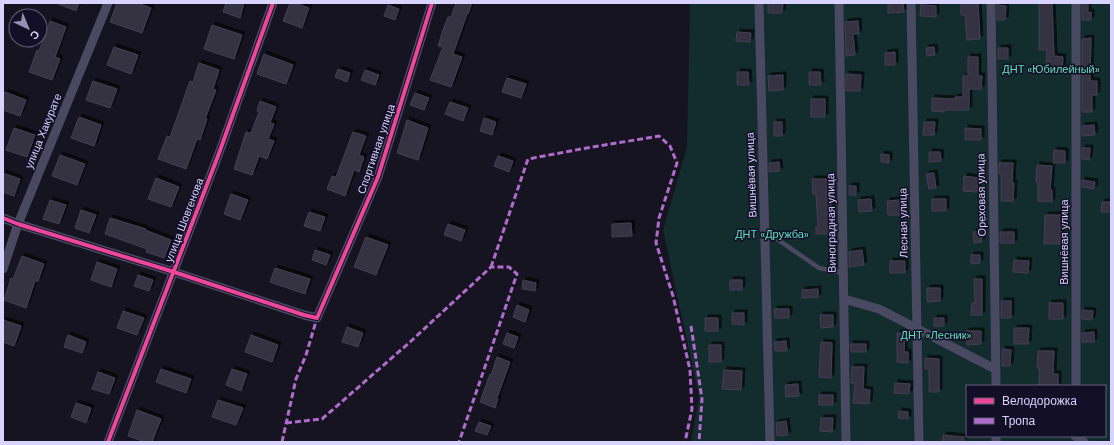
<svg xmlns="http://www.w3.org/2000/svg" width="1114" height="445" font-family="'DM Sans',sans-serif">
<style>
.green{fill:#132c2d;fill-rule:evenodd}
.building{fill:#343243;stroke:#433f54;filter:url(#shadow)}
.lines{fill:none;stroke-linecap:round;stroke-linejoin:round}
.lane{stroke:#4a4962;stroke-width:4.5}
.street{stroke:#4a4962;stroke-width:9}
.quiet{stroke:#b06ccc;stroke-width:3;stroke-dasharray:6 3;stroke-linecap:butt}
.cycleway-casing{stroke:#130f26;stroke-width:6}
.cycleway{stroke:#ed469a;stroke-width:4}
.labels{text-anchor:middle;stroke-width:3;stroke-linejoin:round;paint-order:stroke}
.park-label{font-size:11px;fill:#5fe0c0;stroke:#130f26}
.street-label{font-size:11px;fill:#d9d4ff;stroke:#130f26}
</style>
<defs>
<filter id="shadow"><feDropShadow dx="3" dy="-3" stdDeviation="0" flood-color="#0009"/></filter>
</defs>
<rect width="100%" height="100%" fill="#161421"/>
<path class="green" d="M690,3H1111V442H691L699,397L663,230L687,147ZM967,386H1105V436H967Z"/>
<path class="building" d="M56,3H79L76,11Z
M117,3H137L151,8L142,33L110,22Z
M226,3H244L240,18L223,12Z
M290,3H295L309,8L302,28L283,21Z
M456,3H472L468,14H467L453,54L462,57L451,87L430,80L443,47L438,46L444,27L448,17H451Z
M768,3H783L782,13H768Z
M888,3H903L904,12L888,13Z
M961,3H978L980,39L967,40L965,15H961Z
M1039,3H1052L1054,56L1063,57L1062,71L1046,70L1047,50H1039Z
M1082,3H1088V13L1091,12V20H1082Z
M388,5L399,9L395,20L384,16Z
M921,5L936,6V17L920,16Z
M997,5L1006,6L1005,20H997Z
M50,21L66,27L55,57L60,59L52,80L29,72L37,50L39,51Z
M858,21L859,34H853L855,55L846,56L845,22Z
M212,25L242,35L234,59L204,49Z
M737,32L751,33L750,42L736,41Z
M1091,38L1090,81H1097V95H1092V112H1082V39Z
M114,47L138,55L131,74L107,65Z
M934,47L935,55L927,56L926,48Z
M998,48H1008V59H998Z
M895,52V65H885V53Z
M264,54L293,65L286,84L257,74Z
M968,57H978V76H982L981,89H969V110H944V112L932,111V98L955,99V97H963V76H968Z
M199,63L219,70L213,89L216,90L205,119H207L200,140L197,139L186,169L158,159L167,136L170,137L190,81L193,82Z
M338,69L350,73L347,82L335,77Z
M365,70L379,75L375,85L361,80Z
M737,72H748L749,85H737Z
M809,72H820L821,85H809Z
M846,74L861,75L860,91H846Z
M783,75V90L769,91L768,76Z
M507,78L526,84L521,98L502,92Z
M93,81L117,89L110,108L86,100Z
M5,92L26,100L20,116L3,110V97Z
M415,93L429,98L424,110L410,105Z
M811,99H825V117H811Z
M260,101L276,107L270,123L274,124L268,139L274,141L267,159L259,156L252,175L234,169L246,132L251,133L259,112L257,111Z
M450,102L468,108L463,121L445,114Z
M79,117L101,125L94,146L71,138Z
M484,118L496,122L492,135L480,131Z
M407,120L428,128L418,160L397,153Z
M774,122H782V136H774Z
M924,122H935L934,135H923Z
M1094,125L1095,135L1082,136V126Z
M14,128L35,135L27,157L6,150Z
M965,128L981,129V140H965Z
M353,132L366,136L359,155L364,157L359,172L354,170L345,196L327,189L332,176L336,177Z
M1082,148H1090L1089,160L1082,159Z
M1054,150L1065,151V163H1053Z
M929,152H940L941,161L929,162Z
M881,154L889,155V163L881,162Z
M60,155L85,164L77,185L52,176Z
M498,156L513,161L509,172L494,166Z
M779,162L780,171L769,172V163Z
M999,163H1013L1012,183H1014L1013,201H1001V174H999Z
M1037,165L1052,166L1050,190H1052V202L1038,201V182H1036Z
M3,173L20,179L14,196L3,192Z
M934,173L936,188L929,189L926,174Z
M964,176L979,178L977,192L963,191Z
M156,178L179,187L171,207L148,199Z
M812,179H827V202H831L832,217H829V234H816V227H818L816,194H813Z
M1082,180L1095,182L1094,189L1082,187Z
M849,186H856V195H849Z
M231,194L248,200L240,220L224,214Z
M871,199L872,211L859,212L858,200Z
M932,199H946V211H932Z
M50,200L66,205L59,224L43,219Z
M899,200L900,215H888L887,201Z
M1102,202H1111V212H1101Z
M81,210L96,215L89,233L75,228Z
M309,212L325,217L320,231L304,226Z
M1045,215H1062L1060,244H1044Z
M110,218L146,229L145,230L171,240L164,258L146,252L147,249L105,234Z
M631,223L632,236L612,237V224Z
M448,224L465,230L461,241L444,235Z
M981,231L982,242L974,243L973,232Z
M1000,232H1014V243H1000Z
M366,237L388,245L376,275L354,267Z
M315,250L330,255L326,265L312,260Z
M862,250L864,265L849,267V252Z
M971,255H980V263L971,264Z
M22,256L44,264L38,281H35L26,308L4,300L11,278L13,279Z
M1014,260L1029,261L1028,273L1013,272Z
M890,261H905V273H890Z
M97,262L117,269L111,287L91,280Z
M275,268L310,279L305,294L270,282Z
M138,275L153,280L149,291L134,286Z
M974,279H982V315H971L972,303H975Z
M523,280L536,283L535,291L522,289Z
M730,280H742V290H730Z
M927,288H940V301L927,302Z
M818,289V297L802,298V290Z
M1001,301H1011V318H1001Z
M1049,303H1063V319H1049Z
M517,305L529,310L525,322L513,317Z
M774,309H789V318H775Z
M1082,310L1093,311L1092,320L1082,319Z
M123,311L144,318L137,335L117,328Z
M732,313H744V325L732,324Z
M820,315H833V327L821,328Z
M705,318H718V331H705Z
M934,318H944V326H934Z
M3,320L21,326L14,346L3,342Z
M347,327L363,333L358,347L342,342Z
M1014,328H1029L1028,344H1014Z
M966,331H981V344L967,345Z
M1094,332V342H1082V333Z
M507,333L518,337L514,348L503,344Z
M897,333H905L904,352H908V363L897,362Z
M68,335L86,342L82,353L64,347Z
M251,335L278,345L272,362L245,352Z
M786,341L787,351H775L774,342Z
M821,342L832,343L831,378L819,377Z
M850,344H866V352H851Z
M709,345H721V362H709Z
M1002,349L1011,350L1010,366H1002Z
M1038,351H1054L1053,374H1058V386H1039V368H1037Z
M497,357L510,362L497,398L498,399L495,408L480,402L490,374L491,375Z
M925,358L939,359V392H929V369H925Z
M852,367H864L863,389L870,390L869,404L853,403L855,383H851Z
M161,369L191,379L186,393L156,382Z
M232,369L247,374L241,391L226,385Z
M724,370L742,371L741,390L722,389Z
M98,372L115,378L109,394L92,389Z
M895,383L910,384L909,394L894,393Z
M798,384L799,396L786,397L785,385Z
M819,395H833V405H819Z
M218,400L243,408L236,425L212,417Z
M76,403L91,408L86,423L71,417Z
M137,410L161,419L152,442H145L128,436Z
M899,411L908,412V419L898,418Z
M821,418H833L832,432L820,431Z
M786,421L788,435L777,436L776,423Z
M479,422L491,426L487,435L475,431Z
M943,435L964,437V442H943Z"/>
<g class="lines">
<path class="lane" d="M764,230L819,268L844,273"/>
<path class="street" d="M759,3L770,442
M839,3L846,442
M911,3L919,442
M991,3L996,386
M3,218L18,224L174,272L304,315L317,318L378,177L432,3
M3,269L18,224L108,3
M844,299L879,309L995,369
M1076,386V3
M996,436V442
M1075,436L1084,442
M108,442L218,156L273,3"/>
<path class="quiet" d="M491,267L528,159L581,149L659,136L670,146L677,163L659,218L656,243L673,296L690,370L692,409L685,442
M691,326L702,399L699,442
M286,423L322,419L410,342L491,267H509L517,274L459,442
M282,442L296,379L306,355L317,318"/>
<defs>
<path id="cycleway" d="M3,218L18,224L174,272L304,315L317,318L378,177L432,3
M108,442L218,156L273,3"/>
</defs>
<use href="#cycleway" class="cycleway-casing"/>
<use href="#cycleway" class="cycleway"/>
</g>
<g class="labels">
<g class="park-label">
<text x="1051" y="73">ДНТ «Юбилейный»</text>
<text x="772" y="238">ДНТ «Дружба»</text>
<text x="936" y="339">ДНТ «Лесник»</text>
</g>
<g class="street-label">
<text transform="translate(43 131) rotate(-68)" y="4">улица Хакурате</text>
<text transform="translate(376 149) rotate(-71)" y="4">Спортивная улица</text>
<text transform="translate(751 175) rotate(-92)" y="4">Вишнёвая улица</text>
<text transform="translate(981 195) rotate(-91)" y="4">Ореховая улица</text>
<text transform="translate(184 220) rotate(-69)" y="4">улица Шовгенова</text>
<text transform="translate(831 223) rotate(-91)" y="4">Виноградная улица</text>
<text transform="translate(903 223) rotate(-91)" y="4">Лесная улица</text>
<text transform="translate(1064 242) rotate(-90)" y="4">Вишнёвая улица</text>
</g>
</g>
<rect width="1114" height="445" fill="none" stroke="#d9d4ff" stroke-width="8"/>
<rect x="966" y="385" width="140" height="52" fill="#130f26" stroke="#625e7d"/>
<rect x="974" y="398" width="20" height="6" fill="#ed469a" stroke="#625e7d"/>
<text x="1002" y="405" font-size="12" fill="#d9d4ff">Велодорожка</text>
<rect x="974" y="418" width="20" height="6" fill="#b06ccc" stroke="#625e7d"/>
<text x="1002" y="425" font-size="12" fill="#d9d4ff">Тропа</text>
<g transform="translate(28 28) rotate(136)"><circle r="19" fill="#130f26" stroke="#625e7d"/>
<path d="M0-3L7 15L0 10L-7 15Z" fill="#9591b1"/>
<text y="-6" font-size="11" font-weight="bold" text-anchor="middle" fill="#d9d4ff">С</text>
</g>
</svg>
